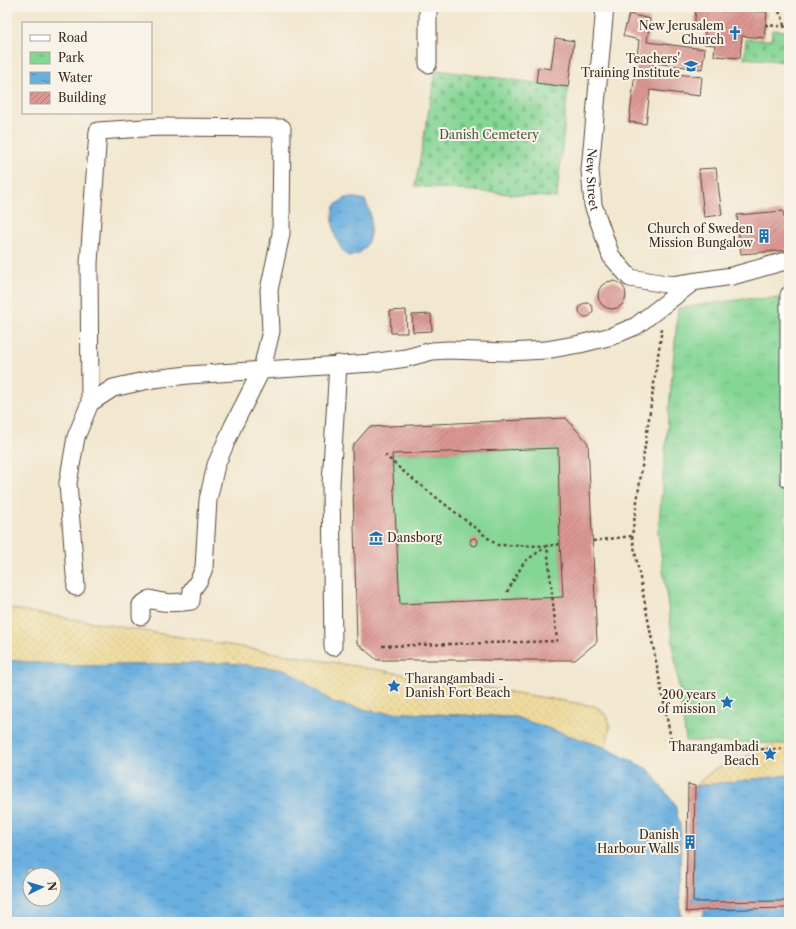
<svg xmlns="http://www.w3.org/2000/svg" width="796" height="929" font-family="'Libre Caslon Text',serif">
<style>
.green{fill:#85d595;stroke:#60805a}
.sand{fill:url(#sand-dots);stroke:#94825e}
.cemetery{fill:url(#cemetery-stones);stroke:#60805a}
.park{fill:url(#park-tufts);stroke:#60805a}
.water{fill:url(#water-ripples);stroke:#526c7e;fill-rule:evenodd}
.building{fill:url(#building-hatch);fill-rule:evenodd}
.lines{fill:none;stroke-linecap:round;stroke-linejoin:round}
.minor-casing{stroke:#564639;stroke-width:19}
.path{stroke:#564639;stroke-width:2.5;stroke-dasharray:3 3;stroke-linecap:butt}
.minor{stroke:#fff;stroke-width:17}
.labels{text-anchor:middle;stroke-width:4;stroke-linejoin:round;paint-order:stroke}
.poi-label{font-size:12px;fill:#3b2a1e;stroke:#f7f3e8;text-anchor:end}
.park-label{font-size:12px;fill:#4e553c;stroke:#f7f3e8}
.street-label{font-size:12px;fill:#3b2a1e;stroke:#f7f3e8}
</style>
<defs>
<pattern id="sand-dots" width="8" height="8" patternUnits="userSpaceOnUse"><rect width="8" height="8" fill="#eeda9e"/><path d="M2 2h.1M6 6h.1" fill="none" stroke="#cdbb88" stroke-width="1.8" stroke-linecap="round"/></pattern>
<pattern id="cemetery-stones" width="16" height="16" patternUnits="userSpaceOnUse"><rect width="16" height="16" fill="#85d595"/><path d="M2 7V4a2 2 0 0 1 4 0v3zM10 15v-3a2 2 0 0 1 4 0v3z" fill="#74b780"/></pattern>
<pattern id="park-tufts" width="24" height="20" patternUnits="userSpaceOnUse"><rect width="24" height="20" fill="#85d595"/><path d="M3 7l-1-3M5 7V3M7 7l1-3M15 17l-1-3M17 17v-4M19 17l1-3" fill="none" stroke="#74b780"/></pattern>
<pattern id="water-ripples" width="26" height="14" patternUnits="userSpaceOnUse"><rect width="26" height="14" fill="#69afdf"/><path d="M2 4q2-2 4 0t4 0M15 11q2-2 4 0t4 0" fill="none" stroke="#588fb4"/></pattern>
<pattern id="building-hatch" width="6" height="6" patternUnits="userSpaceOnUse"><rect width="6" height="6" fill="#dc9793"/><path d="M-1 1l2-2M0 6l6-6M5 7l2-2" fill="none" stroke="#b47b77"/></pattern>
</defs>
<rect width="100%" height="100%" fill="#f7f3e8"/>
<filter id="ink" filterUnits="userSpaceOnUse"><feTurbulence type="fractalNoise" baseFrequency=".025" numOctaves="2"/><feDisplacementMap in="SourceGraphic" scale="8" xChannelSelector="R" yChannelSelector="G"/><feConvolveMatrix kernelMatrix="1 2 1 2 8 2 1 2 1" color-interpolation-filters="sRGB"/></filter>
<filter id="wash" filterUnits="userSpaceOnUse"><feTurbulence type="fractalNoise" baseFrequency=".012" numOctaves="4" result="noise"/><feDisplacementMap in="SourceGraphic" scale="16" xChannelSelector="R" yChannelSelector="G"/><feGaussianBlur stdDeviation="0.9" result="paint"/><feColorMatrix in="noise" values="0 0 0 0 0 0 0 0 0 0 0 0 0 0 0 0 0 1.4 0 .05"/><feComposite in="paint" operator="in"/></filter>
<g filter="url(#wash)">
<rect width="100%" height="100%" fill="#f2e7cf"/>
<path class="green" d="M558,448L560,544L563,597L400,604L392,454Z"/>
<path class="sand" d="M7,608L594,706C616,718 609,727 606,748L515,717L377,712L334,703L287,670L228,663L71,666L7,660Z
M789,739V784L695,786L713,770Z"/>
<path class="cemetery" d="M772,30L789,31V62L744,58L746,39L771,40Z
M436,70L568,87L557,198L415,186Z"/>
<path class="park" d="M780,298L789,650V744L686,741L658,532L678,308L744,299Z"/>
<path class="water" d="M345,198H356L365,200C366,204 369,208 370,212C372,225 371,247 358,254C355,256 351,255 348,256C334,243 331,225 334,206Z
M7,660L71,666L228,663L287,670L334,703L377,712L515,717L606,748L649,770L675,805L681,830L680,889L681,917L684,922H7ZM30,875H54V899H30Z
M789,775V922H696L700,920L705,910L693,902L695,786Z"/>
<g id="blocks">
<path class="building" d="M696,7H744V10L767,12L764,38L742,36L740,58L714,56L715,45L704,44L705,31L694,30Z
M629,14L650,19L647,42L705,49L702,69L654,63L653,71L702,77L700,96L650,90L646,124L629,122L639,40L623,36Z
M555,38L574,41L568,87L536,83L538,67L551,69Z
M716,168L722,215L704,217L699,169Z
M783,211L784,221H789V250L741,254L737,215Z
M598 295a14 14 0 1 1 28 0a14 14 0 1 1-28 0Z
M579 310a7 7 0 1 1 14 0a7 7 0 1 1-14 0Z
M406,310L407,333H391L390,311Z
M431,314L432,331L413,332L412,315Z
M566,418L588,443L597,642L575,660H377L357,643L352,447L369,427ZM558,448L560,544L563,597L400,604L392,454Z
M470 542a4 4 0 1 1 8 0a4 4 0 1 1-8 0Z
M688,784L695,786L693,902L784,901L789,899V907L786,908L705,910L686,912Z"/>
</g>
</g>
<g filter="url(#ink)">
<use href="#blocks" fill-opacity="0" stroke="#564639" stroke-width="1"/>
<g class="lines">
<defs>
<g id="minor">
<path d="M428,7V64"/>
<path id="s1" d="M605,7L590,170L593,205L611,256L630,278L672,285L732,276L789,260"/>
<path d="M789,295V480"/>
<path d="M90,403L89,263L98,131L159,127L282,128L281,234L269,290L271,331L262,369L233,426L216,465L208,500L204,568L199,580L192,590L191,601C176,603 164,604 150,599L141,605V616"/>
<path d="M76,587L68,483L76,437L90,403L113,388L153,379L188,375L372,363L406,358L432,351L448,350L508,352L546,350L580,344L612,336L636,326L693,282"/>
<path d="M333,647L331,484L338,364"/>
</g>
</defs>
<use href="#minor" class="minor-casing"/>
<path class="path" d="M775,7L782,16L784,26
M765,25L789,27
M662,328L632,536L673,750L789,749
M593,541L632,536
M507,592L524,562L547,546L560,544
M382,646L557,641L547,546L497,545L405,473L385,455"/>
<use href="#minor" class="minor"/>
</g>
</g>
<defs>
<symbol id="church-bare" viewBox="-9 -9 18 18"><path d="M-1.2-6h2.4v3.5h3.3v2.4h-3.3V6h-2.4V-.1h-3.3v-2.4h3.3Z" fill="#1f6fb2" stroke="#f7f3e8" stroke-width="2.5" paint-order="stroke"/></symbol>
<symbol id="university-bare" viewBox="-9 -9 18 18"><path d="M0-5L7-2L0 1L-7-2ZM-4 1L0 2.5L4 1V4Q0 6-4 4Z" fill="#1f6fb2" stroke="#f7f3e8" stroke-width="2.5" paint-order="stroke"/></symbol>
<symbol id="building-bare" viewBox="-9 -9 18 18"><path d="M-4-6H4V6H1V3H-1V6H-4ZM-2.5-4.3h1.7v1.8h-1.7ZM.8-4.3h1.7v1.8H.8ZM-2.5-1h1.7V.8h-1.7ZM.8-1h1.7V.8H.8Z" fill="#1f6fb2" stroke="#f7f3e8" stroke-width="2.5" paint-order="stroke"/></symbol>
<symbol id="museum-bare" viewBox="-9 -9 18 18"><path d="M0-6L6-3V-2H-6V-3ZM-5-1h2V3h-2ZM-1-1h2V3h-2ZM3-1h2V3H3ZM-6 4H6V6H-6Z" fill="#1f6fb2" stroke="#f7f3e8" stroke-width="2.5" paint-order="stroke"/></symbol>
<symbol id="sight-bare" viewBox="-9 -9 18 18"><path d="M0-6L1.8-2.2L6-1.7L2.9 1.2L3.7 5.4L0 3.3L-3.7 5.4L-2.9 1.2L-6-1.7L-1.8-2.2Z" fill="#1f6fb2" stroke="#f7f3e8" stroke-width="2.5" paint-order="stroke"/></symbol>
</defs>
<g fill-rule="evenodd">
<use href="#church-bare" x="725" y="23" width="20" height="20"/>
<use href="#university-bare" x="681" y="56" width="20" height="20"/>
<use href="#building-bare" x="754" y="226" width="20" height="20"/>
<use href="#museum-bare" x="366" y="528" width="20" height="20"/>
<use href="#sight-bare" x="384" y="676" width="20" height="20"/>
<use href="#sight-bare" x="717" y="692" width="20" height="20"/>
<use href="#sight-bare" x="760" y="744" width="20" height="20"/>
<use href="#building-bare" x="680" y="832" width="20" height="20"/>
</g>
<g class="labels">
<g class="poi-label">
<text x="724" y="30">New Jerusalem<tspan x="724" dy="14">Church</tspan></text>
<text x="680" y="63">Teachers'<tspan x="680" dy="14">Training Institute</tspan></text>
<text x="753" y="233">Church of Sweden<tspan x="753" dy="14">Mission Bungalow</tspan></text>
<text x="387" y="542" text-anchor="start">Dansborg</text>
<text x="405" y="683" text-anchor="start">Tharangambadi -<tspan x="405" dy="14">Danish Fort Beach</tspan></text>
<text x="716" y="699">200 years<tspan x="716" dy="14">of mission</tspan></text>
<text x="759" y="751">Tharangambadi<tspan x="759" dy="14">Beach</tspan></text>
<text x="679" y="839">Danish<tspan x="679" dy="14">Harbour Walls</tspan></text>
</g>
<g class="park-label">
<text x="489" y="139">Danish Cemetery</text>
</g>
<g class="street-label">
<text dy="4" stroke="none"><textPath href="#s1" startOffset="173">New Street</textPath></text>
</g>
</g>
<rect width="796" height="929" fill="none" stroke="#f7f3e8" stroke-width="24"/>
<rect x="22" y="22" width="130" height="92" fill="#f7f3e8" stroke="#aca397"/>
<rect x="30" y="35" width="20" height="6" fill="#ffffff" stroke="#aca397"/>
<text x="58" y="42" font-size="12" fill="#3b2a1e">Road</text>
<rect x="30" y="52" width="20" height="12" fill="url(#park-tufts)" stroke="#aca397"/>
<text x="58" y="62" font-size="12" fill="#3b2a1e">Park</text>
<rect x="30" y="72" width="20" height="12" fill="url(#water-ripples)" stroke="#aca397"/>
<text x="58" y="82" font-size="12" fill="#3b2a1e">Water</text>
<rect x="30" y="92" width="20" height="12" fill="url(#building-hatch)" stroke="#aca397"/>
<text x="58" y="102" font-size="12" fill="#3b2a1e">Building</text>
<g transform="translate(42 887) rotate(85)"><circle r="19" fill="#f7f3e8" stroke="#aca397"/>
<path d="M0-3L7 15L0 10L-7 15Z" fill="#1f6fb2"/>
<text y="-6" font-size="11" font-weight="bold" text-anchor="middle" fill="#3b2a1e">N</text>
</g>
</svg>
